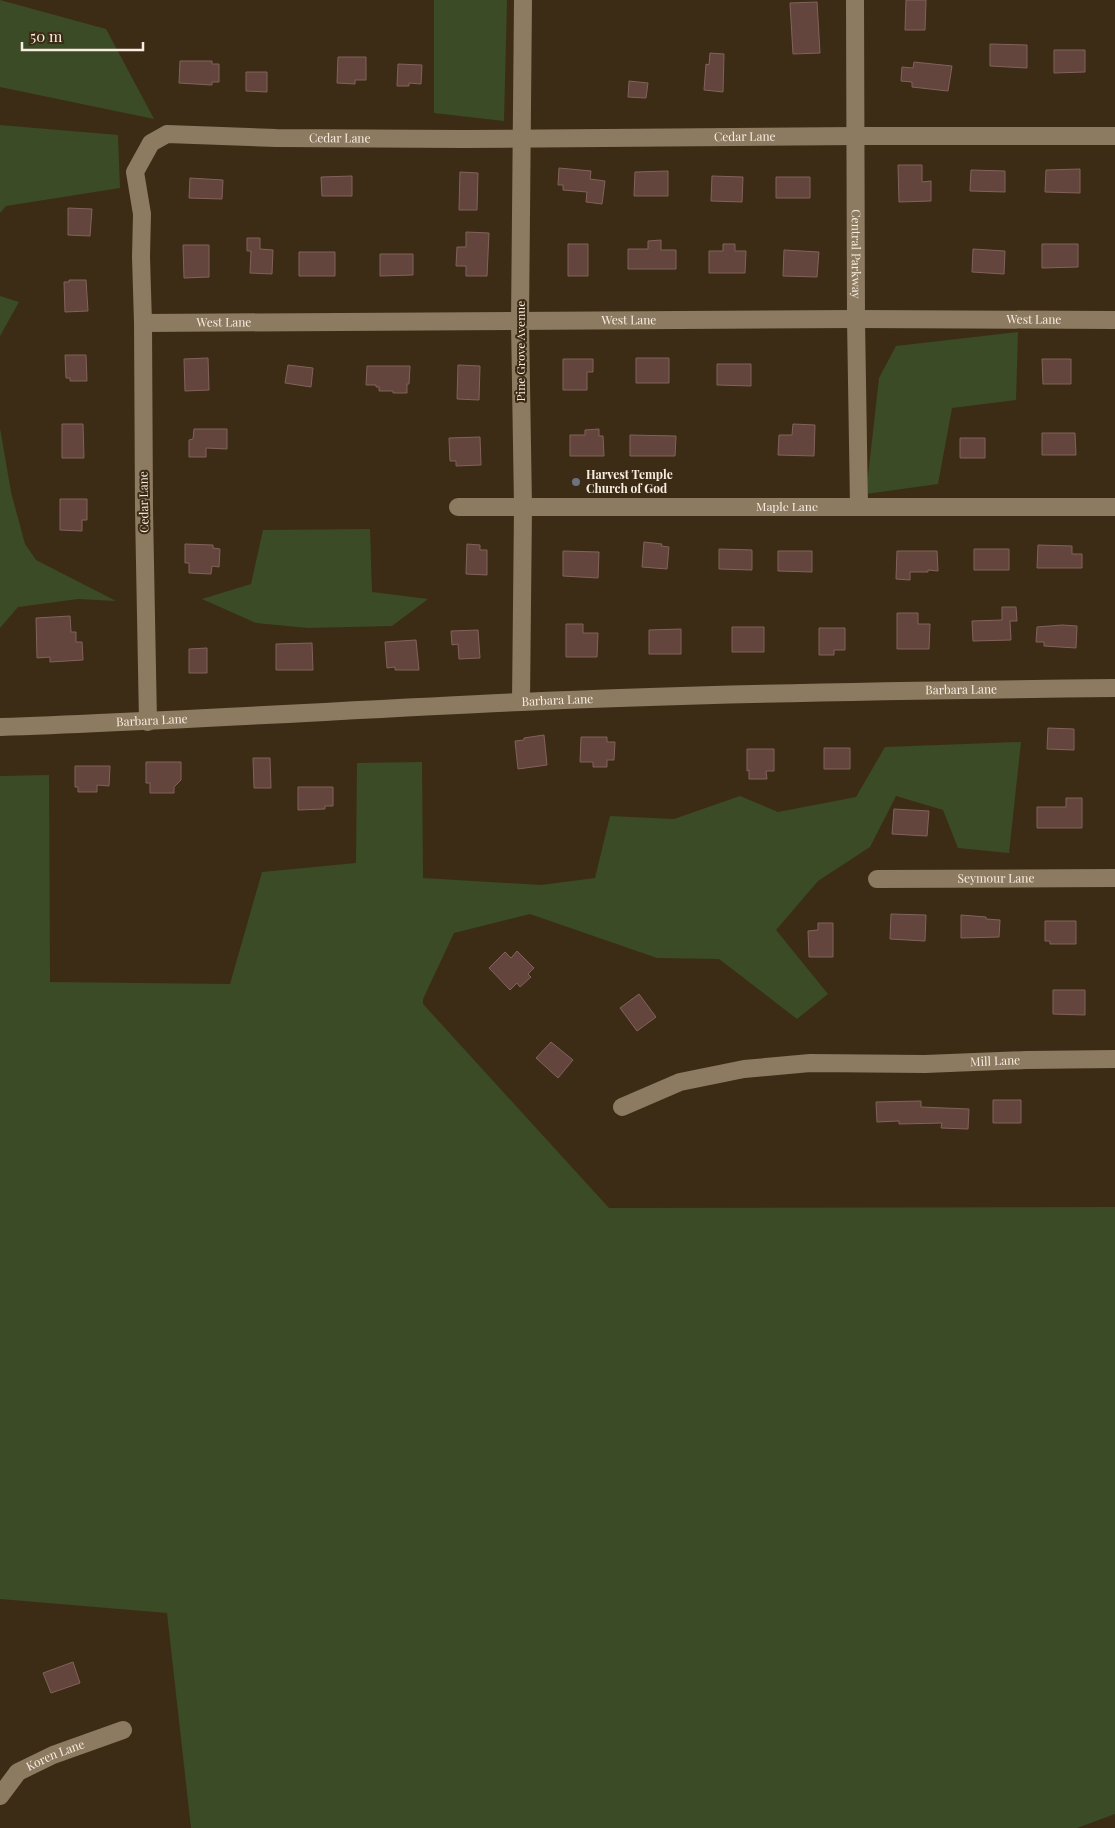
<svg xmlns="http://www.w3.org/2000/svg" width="1115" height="1828" font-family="'Playfair Display',serif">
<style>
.green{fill:#3b4b26}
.building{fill:#63453e;stroke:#82625b}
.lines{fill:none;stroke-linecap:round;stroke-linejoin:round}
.minor{stroke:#8c7a61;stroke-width:18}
.worship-dot{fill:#6b7280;stroke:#3c2c16;stroke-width:2}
.labels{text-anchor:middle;stroke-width:4;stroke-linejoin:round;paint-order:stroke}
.street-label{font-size:12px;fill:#f8ede0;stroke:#3c2c16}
.poi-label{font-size:12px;font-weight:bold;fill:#f8ede0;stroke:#3c2c16;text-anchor:start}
</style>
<rect width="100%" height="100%" fill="#3c2c16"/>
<path class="green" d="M0,0L106,29L154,119L0,87Z
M434,0H507L504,121L434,113Z
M0,125L118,135L120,188L6,206L0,213Z
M0,296L19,302L0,336Z
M1018,332L1016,400L952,408L938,484L866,494L879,378L896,346Z
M0,428L11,492L25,544L36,560L116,601L78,599L18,607L0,628Z
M370,529L372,592L428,599L392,626L308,628L256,623L202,599L251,584L263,530Z
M1021,742L1009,853L958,848L943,810L896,796L870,847L818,881L776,930L828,994L797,1019L719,959L657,958L530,914L454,933L423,999V1004L609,1208L1115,1207V1814L1077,1828H191L167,1613L0,1599V776L49,775L50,982L230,984L262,872L356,863L357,763L422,762L423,878L541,885L595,878L610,816L674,819L740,796L778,812L856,797L885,747Z"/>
<path class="building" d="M906,0H926L925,30H905Z
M817,2L820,53L793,54L790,3Z
M990,44L1027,45V68L990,66Z
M1054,50H1085V72L1054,73Z
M710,53L724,54L723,92L704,90L706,64L709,65Z
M338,57H366V80H355V84L337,83Z
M180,61H212V64H219V82H212V85L179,83Z
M914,62L952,66L948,91L912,87V82L901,81L902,67L913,68Z
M398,64L422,65L421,84L409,83V86H397Z
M246,72H267V92L246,91Z
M629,81L648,83L646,98L628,97Z
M898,165H922V182L931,181V201L899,202Z
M559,168L591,171L590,179L605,181L602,204L586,202L587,192L563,190V185H558Z
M1080,169V193L1045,192L1046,170Z
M971,170L1005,171V192L970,191Z
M668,171V196H634L635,172Z
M460,172L478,173L477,210H459Z
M352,176V196H322L321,177Z
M712,176L743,177L742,202L711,201Z
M776,177H810V198H776Z
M190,178L223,180L222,199L189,198Z
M68,208L92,209L90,236L68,235Z
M466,232L489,233L487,276H466V266H456L457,247H466Z
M247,238H260V249L273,250L272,274L250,273L251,251H247Z
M661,240V250H676V269H628V249H648V241Z
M568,244H588V276H568Z
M723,244H735V251H746L745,273H709V251H723Z
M1042,244H1078V267L1042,268Z
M183,245H209V277L184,278Z
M973,249L1005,251L1004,274L972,272Z
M784,250L819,252L817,277L783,276Z
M299,252H335V276H299Z
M380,254H413V275L380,276Z
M69,280H86L88,311L65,312L64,282H69Z
M65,355H86L87,381H70V378H66Z
M208,358L209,390L185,391L184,359Z
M636,358H669V383H636Z
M563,359H593V372H587V390H563Z
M1042,359H1071V384H1043Z
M717,364H751V386L717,385Z
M288,365L313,368L311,387L285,383Z
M458,365L480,366L479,400L457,399Z
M367,366H410L409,384H407V393H393V391H379V387H376V385H366Z
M62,424H83L84,458H62Z
M793,424L815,425L814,456L778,455L779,435H792Z
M194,429H227V449L206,448V457H189V440L193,439Z
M599,429V436H603L604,456H570V435H585V430Z
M1042,433H1075L1076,455H1042Z
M630,435L676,436L675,456H630Z
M480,437L481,465L456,466V461H450L449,438Z
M960,438H985V458H960Z
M60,499H87V520H82V531L60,530Z
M644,542L662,544L661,546L669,547L667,569L642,567Z
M185,544L213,545V548L220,549L219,567L212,566L211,574L189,573V563H185Z
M467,544L480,545V550H487V575L466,574Z
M1038,545L1072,546V554H1082V568H1037Z
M719,549L752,550V570L719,569Z
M974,549H1009V570H974Z
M563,551L599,552L598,578L563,576Z
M778,551H812V572L778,571Z
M897,551H937L938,571L928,570V572H910V580L896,579Z
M1002,607H1016L1017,621H1010L1011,640L973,641L972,621L1002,620Z
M897,613H918V624H930L929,649H897Z
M70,616L71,632H76V642H82L83,660L50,662V657L37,658L36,618Z
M566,624H583V633H598L597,657H566Z
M1062,625L1077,626L1076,648L1044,646V642H1036L1037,627Z
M732,627H764V652H732Z
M819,628H845V650H834V655H819Z
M681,629V654H649V630Z
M478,630L480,658L459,659L458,644L452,645L451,631Z
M416,640L419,670H395V667L387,668L385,642Z
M312,643L313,670H276V644Z
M207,648V673H189V649Z
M1048,728L1074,729V750L1047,749Z
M544,735L547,765L518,769L515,741L524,740V738Z
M581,737H607V742H615L614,760H607V767H593V762H580Z
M824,748H850V769H824Z
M747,749H774V771H766L767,779H749V770L747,771Z
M253,758H270L271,788H254Z
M146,762H181V780L174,787V793H150V783H146Z
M75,766H110L109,786L97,785V792H78V787H75Z
M298,787H333V806H325V809L298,810Z
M1066,798H1082V828H1037V807H1066Z
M894,809L929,811L927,836L892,834Z
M891,914L926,915L925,941L890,939Z
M961,915L986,917V919L1000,920L999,937L961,938Z
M1045,921H1076V944H1050V941H1045Z
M818,923H833V957H809L808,931L818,930Z
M517,951L534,968L528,974L531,977L520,987L517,983L510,990L489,968L505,952L511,958Z
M1053,990H1085V1015L1053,1014Z
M639,994L656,1017L637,1031L620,1008Z
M551,1042L573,1060L558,1078L536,1058Z
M993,1100H1021V1123H993Z
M921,1101V1107L969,1109L968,1129L941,1128L942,1123L899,1124V1121L877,1122L876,1102Z
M73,1662L80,1683L51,1693L43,1673Z"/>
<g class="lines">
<g class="minor">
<path id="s1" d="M855,0L856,319L859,507"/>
<path id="s2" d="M143,323L856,319L1115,320"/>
<path id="s3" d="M458,507H1115"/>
<path d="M521,702L523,507L520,322L523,0"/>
<path id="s4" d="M148,722L144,510L143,323L141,257L142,214L135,172L151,143L167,134L276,138L464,139L856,136H1115"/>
<path id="s5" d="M0,727C174,721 347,710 521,702C719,693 917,690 1115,688"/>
<path id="s6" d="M877,879L1115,878"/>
<path id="s7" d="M622,1107L680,1082L744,1069L810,1063L925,1064L1026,1060L1115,1059"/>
<path id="s8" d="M0,1796L18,1772L53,1755L123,1730"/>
</g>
</g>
<circle class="worship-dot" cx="576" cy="482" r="5"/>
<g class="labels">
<g class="street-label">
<text dy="4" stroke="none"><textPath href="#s4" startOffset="1180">Cedar Lane</textPath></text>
<text dy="4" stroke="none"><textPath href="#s4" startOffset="775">Cedar Lane</textPath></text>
<text dy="4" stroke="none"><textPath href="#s1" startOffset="254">Central Parkway</textPath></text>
<text dy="4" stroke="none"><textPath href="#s2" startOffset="891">West Lane</textPath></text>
<text dy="4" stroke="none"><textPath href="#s2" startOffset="486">West Lane</textPath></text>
<text dy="4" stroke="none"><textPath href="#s2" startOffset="81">West Lane</textPath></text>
<text transform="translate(521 351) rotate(-90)" y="4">Pine Grove Avenue</text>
<text transform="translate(144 502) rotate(-91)" y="4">Cedar Lane</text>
<text dy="4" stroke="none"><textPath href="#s3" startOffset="329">Maple Lane</textPath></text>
<text dy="4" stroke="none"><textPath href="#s5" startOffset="962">Barbara Lane</textPath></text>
<text dy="4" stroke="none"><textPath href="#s5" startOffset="558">Barbara Lane</textPath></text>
<text dy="4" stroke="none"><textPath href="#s5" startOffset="152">Barbara Lane</textPath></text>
<text dy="4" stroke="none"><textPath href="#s6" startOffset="119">Seymour Lane</textPath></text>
<text dy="4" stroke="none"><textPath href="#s7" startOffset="380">Mill Lane</textPath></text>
<text dy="4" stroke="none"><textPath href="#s8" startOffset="71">Koren Lane</textPath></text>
</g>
<g class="poi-label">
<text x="586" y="479">Harvest Temple<tspan x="586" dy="14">Church of God</tspan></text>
</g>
</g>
<path d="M22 42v8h121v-8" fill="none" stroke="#f8ede0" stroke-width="2.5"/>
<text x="30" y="42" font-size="15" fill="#f8ede0" stroke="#3c2c16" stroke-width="4" paint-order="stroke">50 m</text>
</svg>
